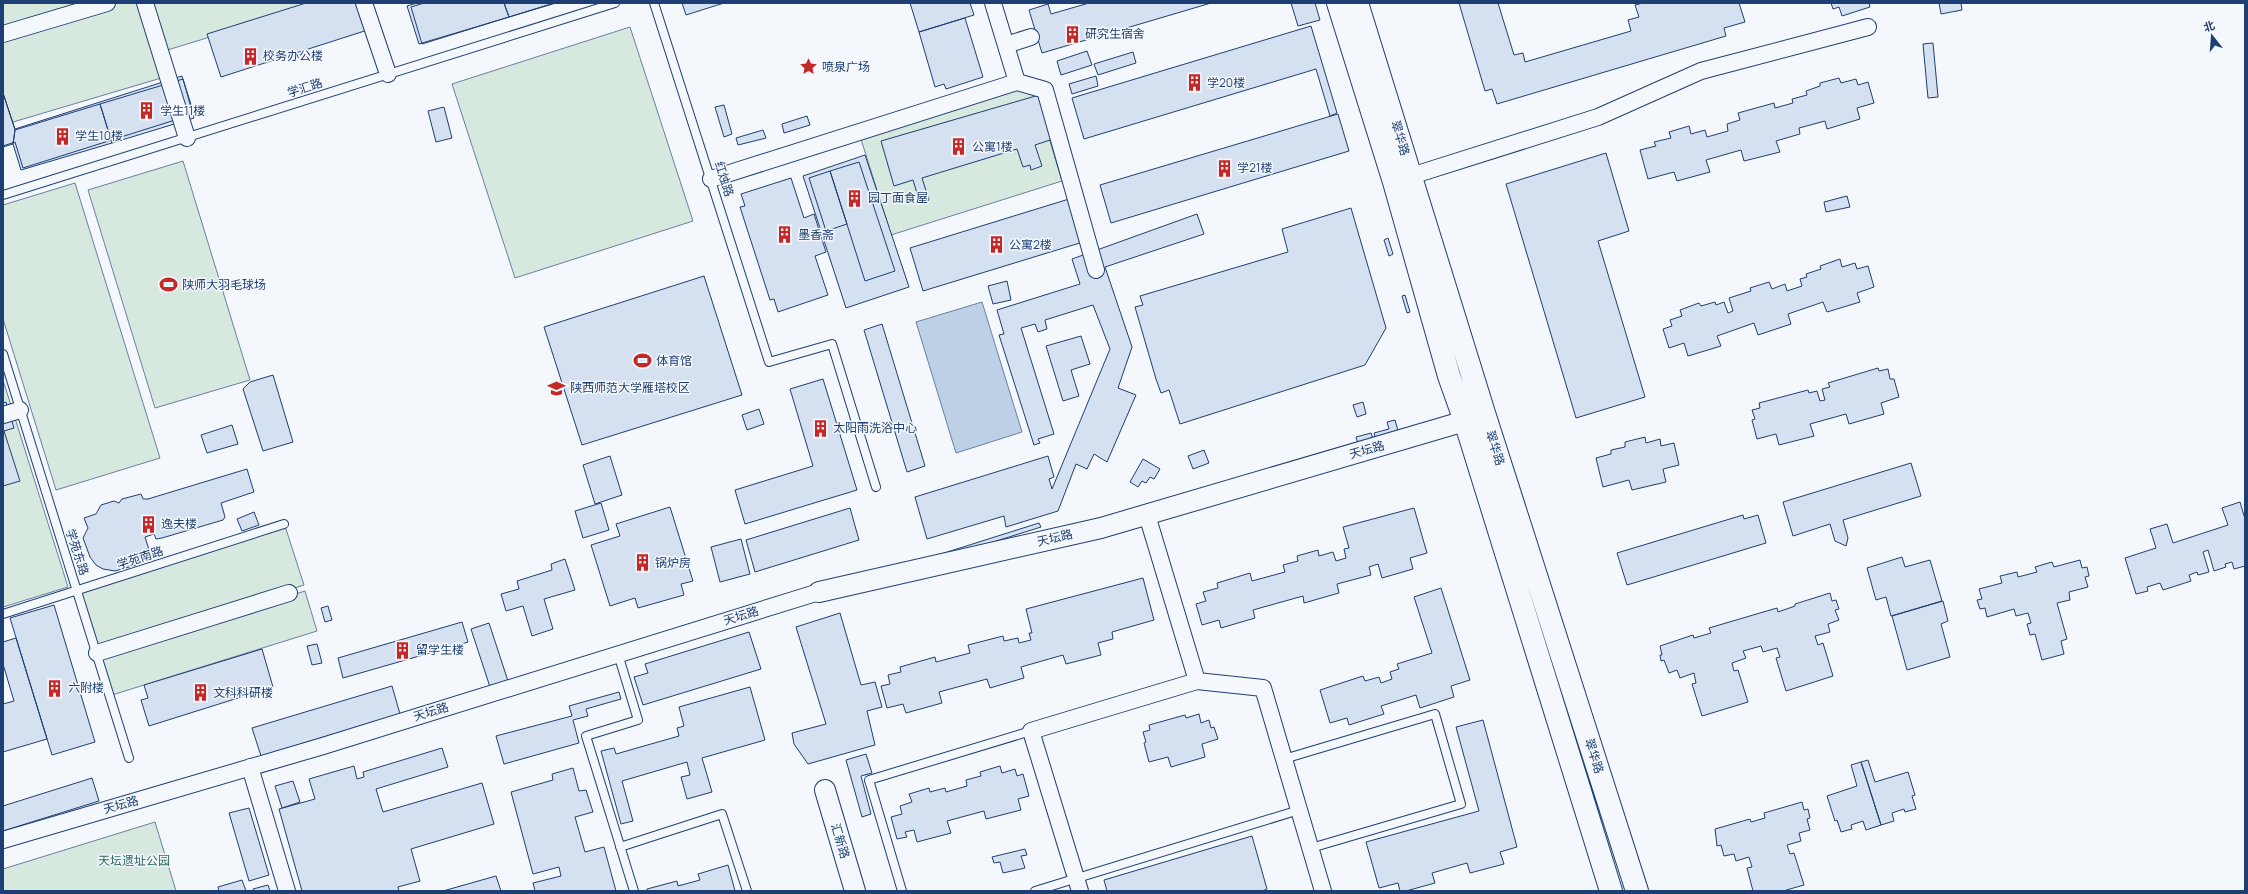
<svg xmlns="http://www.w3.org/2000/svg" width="2248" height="894" font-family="Manrope,'Noto Sans SC',sans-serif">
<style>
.green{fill:#d7e8df;stroke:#687fa3}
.water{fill:#bed0e5;stroke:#687fa3}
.building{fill:#d5e0f0;stroke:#1d3f73}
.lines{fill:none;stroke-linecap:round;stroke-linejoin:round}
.service-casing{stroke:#1d3f73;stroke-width:10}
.minor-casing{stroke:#1d3f73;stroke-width:18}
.tertiary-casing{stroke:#1d3f73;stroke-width:22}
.secondary-casing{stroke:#1d3f73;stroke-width:24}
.service{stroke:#f4f7fb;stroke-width:8}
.minor{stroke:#f4f7fb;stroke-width:16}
.tertiary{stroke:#f4f7fb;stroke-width:20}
.secondary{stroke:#f4f7fb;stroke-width:22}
.labels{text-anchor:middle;stroke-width:3;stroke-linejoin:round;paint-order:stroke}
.poi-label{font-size:12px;fill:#1d3f73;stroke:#f4f7fb;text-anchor:start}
.street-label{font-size:12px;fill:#1d3f73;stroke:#f4f7fb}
.park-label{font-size:12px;fill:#2c6c60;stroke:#f4f7fb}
</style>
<rect width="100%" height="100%" fill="#f4f7fb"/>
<path class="green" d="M3,3H321L161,52L168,76L3,125Z
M630,27L693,221L515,278L452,84Z
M1016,90L1036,95L1062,181L891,235L860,136Z
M183,161L250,380L155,408L88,190Z
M75,183L160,458L56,490L3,319V205Z
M3,380L68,587L3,607Z
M285,526L304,585L99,651L80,593Z
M305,591L317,631L112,695L100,655Z
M155,822L176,891H3V869Z"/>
<path class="water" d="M982,302L1022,432L956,453L916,322Z"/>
<path class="building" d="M306,3H369L377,27L221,77L207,34Z
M417,3H556L419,44L407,6Z
M424,3H504L509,17L422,44L411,7Z
M504,3H554L509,17Z
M682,3H724L686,15Z
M910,3H970L974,15L919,32Z
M1089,3H1211L1042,53L1029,10L1048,4L1051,14Z
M1291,3H1315L1320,20L1298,26Z
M1459,3H1498L1514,55L1523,53L1525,62L1631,31L1628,20L1639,17L1635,5L1643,3H1739L1745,22L1724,28L1726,36L1497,104L1492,89L1485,91Z
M1831,3H1869L1870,7L1842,16L1839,7L1833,9Z
M1939,3H1961L1962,10L1941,14Z
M965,18L983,77L946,89L944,84L935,87L919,32Z
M1311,26L1337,113L1330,116L1316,69L1084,139L1072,98Z
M1933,43L1938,97L1928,98L1923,44Z
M1087,51L1092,65L1061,75L1057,61Z
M1133,52L1136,63L1098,75L1094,64Z
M182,76L194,114L23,168L15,142L3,146V93L15,129Z
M1096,76L1098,86L1072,94L1069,84Z
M1839,78L1841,83L1856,79L1858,85L1868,82L1874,103L1857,108L1860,119L1827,129L1825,121L1799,128L1800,134L1776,141L1780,152L1744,161L1741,150L1706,160L1710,172L1677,181L1674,172L1648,179L1640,150L1656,146L1654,142L1671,138L1669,132L1689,126L1691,134L1705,130L1707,137L1728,131L1727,124L1740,120L1738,113L1774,103L1775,108L1793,103L1792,99L1807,95L1806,91L1820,86V83Z
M183,79L194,118L112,143L100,104Z
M3,93L15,130L13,144L3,147Z
M1039,95L1053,139L1035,145L1042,166L1031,170L1030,165L1023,167L1017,149L922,178L929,200L920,203L913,180L894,186L881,141Z
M100,104L112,143L21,170L13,144L15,130Z
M724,105L732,134L724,137L715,107Z
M444,107L452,138L436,142L428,111Z
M1338,114L1349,151L1111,223L1100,185Z
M807,116L810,125L784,133L782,124Z
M763,130L766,138L738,145L736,138Z
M1606,153L1629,231L1598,241L1645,397L1576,418L1506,184Z
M865,155L909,287L846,308L803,176Z
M859,162L895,271L865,281L830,171Z
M830,171L847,224L826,231L809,178Z
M791,178L804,218L814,214L826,252L815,256L828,295L778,312L774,299L770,300L740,207L745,206L741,194Z
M1847,196L1850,207L1826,212L1824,202Z
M1069,199L1083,242L923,291L910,248Z
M1351,208L1386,328L1365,365L1180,424L1169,390L1161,393L1156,379L1135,307L1143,305L1140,296L1288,252L1282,229Z
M1197,214L1204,234L1105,267L1132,347L1118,388L1136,395L1107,462L1094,454L1087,469L1076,464L1058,511L1006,527L1004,516L927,539L915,497L1048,456L1054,477L1049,479L1052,489L1110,349L1093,305L1045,320L1047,329L1038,332L1035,324L1021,328L1054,434L1038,439L1040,443L1034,445L999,335L1004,334L997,310L1080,284L1072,259Z
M1388,238L1393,254L1389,256L1384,240Z
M1840,259L1842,267L1855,263L1857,269L1868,266L1874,287L1857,293L1860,302L1827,312L1823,302L1788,314L1791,324L1758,335L1754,323L1717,336L1721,346L1688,356L1684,343L1669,348L1663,329L1672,326L1670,320L1682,316L1680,310L1699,303L1701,306L1715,302L1716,305L1724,302L1728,313L1733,311L1729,298L1751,291L1750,288L1769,282L1772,289L1785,284L1787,291L1802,286L1800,279L1807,277L1806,274L1821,269L1820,266Z
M704,276L742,395L582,445L544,327Z
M1007,281L1011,300L993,304L988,286Z
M1405,295L1410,312L1407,313L1402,296Z
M882,324L925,466L907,472L864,330Z
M1081,336L1090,364L1071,370L1079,396L1063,401L1046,346Z
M1878,368L1879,371L1888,369L1890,379H1894L1899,397L1881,403L1884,414L1849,424L1846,414L1810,424L1814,436L1779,445L1776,434L1757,439L1752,420L1755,419L1752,410L1760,408L1759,403L1808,390L1809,393L1817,391L1820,401L1825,400L1822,389L1830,387L1828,383Z
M273,375L293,442L263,451L243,389L250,382Z
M823,379L857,490L745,524L735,490L813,466L790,389Z
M6,402L14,428L4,431L20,481L3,486V403Z
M1363,402L1366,414L1357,417L1353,405Z
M759,409L764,424L747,430L742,415Z
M1395,420L1399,434L1376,441L1374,433L1389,429L1387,422Z
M232,425L238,444L207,453L201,435Z
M1371,433L1374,442L1359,447L1356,437Z
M1645,437L1646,443L1660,439L1661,446L1674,443L1679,465L1663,469L1666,482L1632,490L1629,480L1603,487L1596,458L1611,454V450L1625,447V442Z
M1204,450L1209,463L1193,469L1188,456Z
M610,456L622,495L595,504L583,465Z
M1143,459L1160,469L1154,479L1150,477L1146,483L1142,481L1138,487L1130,482Z
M1911,463L1921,496L1843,520L1848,538L1846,546L1835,541L1830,524L1793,536L1783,502Z
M247,469L254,492L221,503L225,517L223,520L162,538L156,539L154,534L145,537L150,553L140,556L136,565L115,571L103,569L96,565L90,557L83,538L88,528L84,518L96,514L101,505L114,501L119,503L122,499L141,494L143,499H148Z
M2240,502L2245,519V566L2234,569L2232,562L2225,564L2226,567L2214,571L2208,550L2203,552L2209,572L2198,575L2197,572L2189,575L2191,581L2163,590L2160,583L2147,587L2148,591L2136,594L2125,558L2156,548L2150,529L2167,524L2173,543L2228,525L2222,508Z
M601,503L609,530L583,538L575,511Z
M670,507L693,581L681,584L684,595L638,608L635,598L610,606L591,545L620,536L616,524Z
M850,508L859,540L755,572L746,540Z
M1414,508L1427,553L1410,558L1413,569L1382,578L1378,564L1369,567L1371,575L1337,584L1339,593L1304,603L1303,596L1253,610L1255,618L1221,628L1219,620L1202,625L1196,604L1206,601L1203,592L1218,588L1217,583L1250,573L1252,581L1285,572L1283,565L1298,561L1297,556L1318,550L1319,556L1333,552L1336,561L1346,558L1344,549L1349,548L1343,527Z
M254,512L259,525L242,531L237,519Z
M1743,515L1744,519L1758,515L1766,543L1627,585L1617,553Z
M1039,523L1041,527L885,576L884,572Z
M741,539L750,574L720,582L711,547Z
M1902,557L1905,567L1930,560L1942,601L1891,616L1886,597L1876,600L1867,568Z
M565,559L575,590L544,599L553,629L532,636L523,606L506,611L501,594L519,589L517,581L552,570L551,564Z
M2080,560L2082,568L2087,567L2089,576L2085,577L2088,587L2069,592L2070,600L2057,603L2067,639L2061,641L2064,654L2042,660L2035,634L2030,635L2027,624L2031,623L2028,613L2016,616L2014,609L1987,617L1985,608L1980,609L1977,600L1982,599L1979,589L2002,583L2000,576L2017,572L2018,577L2037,572L2035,567L2052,562L2054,567Z
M1143,578L1154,620L1112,632L1113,639L1098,643L1101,655L1066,664L1063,655L1021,667L1024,678L990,688L987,679L939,692L942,703L906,713L903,704L887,708L881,686L890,684L888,675L901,672L900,667L935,657L936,662L970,653L968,645L1003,636L1004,641L1018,638L1019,643L1031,640L1029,633H1032L1026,609Z
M1441,588L1470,680L1451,686L1454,697L1420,708L1416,695L1381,706L1384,714L1349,725L1347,718L1330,723L1320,690L1363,676L1365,681L1379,677L1381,683L1392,679L1390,672L1399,669L1397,664L1432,653L1414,597Z
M1830,593L1832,601L1836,600L1839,609L1835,610L1839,620L1828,624L1830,632L1815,636L1818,645L1823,643L1833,676L1786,691L1776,658L1780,657L1777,648L1763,652L1761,646L1743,651L1746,658L1732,663L1734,671L1738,670L1748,702L1702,716L1692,684L1696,683L1694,673L1680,678L1677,670L1669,673L1664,660L1661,661L1660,655H1662L1660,646L1693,635L1694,638L1711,633L1709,628L1777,608L1778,612L1795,606V604Z
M1943,601L1948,621L1941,624L1950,657L1907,670L1892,616Z
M54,605L95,742L52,755L10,618Z
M328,606L332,620L325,622L321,608Z
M840,613L861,685L875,682L882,707L867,711L875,745L808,764L794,744L792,733L826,724L796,627Z
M462,622L468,642L343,678L338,658Z
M489,623L508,681L490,687L471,629Z
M749,632L761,669L643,705L634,677L648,673L645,664Z
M16,638L47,739L3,752V704L14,701L3,664V642Z
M317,644L322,663L312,665L307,646Z
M262,649L273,687L149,726L141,700L148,698L144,685Z
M392,686L400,714L261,756L252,728Z
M750,687L765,740L702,758L712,792L687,799L681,777L690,775L687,762L622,781L633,821L621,824L601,751L614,748L616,754L679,736L677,728L684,726L679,707Z
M619,692L621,699L586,709L588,716L573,720L579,743L504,764L496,736L572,716L569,706Z
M1199,714L1201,723L1209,720L1211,728L1214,727L1218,739L1202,744L1205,757L1171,767L1168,757L1149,762L1144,743L1146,742L1143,732L1150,730L1149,725L1185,715L1186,718Z
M1483,720L1517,847L1500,852L1504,864L1470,873L1467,863L1432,873L1435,883L1406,891H1400L1398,883L1379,888L1366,842L1479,811L1456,727Z
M442,748L448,767L376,789L383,812L482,783L494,824L411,849L420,881L398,887L399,891H302L279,809L315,799L309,779L354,766L357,779L364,777L363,772Z
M866,754L872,773L861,776L871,814L862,817L846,760Z
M1868,760L1875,782L1908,772L1915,795L1912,796L1916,809L1905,812L1904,809L1892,813L1894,821L1881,825L1861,762Z
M1861,762L1881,825L1866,830L1863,821L1851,825L1852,829L1841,832L1837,820L1835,821L1827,796L1857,786L1851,765Z
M1000,766L1002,773L1015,769L1017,776L1023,774L1029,796L1018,799L1021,810L986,819L984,811L947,821L951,833L917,842L914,830L905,832L907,837L897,839L891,817L902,814L900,806L912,802L909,794L929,788L930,792L945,788L946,792L967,786L966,780L981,776L980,772Z
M573,768L579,791L586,790L593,812L575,817L585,852L604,847L616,891H535L533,883L561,876L559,867L533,874L511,792L553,780L552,774Z
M92,778L99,801L3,831V806Z
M293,781L300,802L282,808L275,786Z
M1802,802L1804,810L1808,809L1810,818L1807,819L1810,830L1799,833L1801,841L1787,845L1790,854L1794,853L1804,885L1783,891H1753L1747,868L1752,867L1749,857L1736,861L1734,854L1724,856L1721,845L1717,846L1715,829L1750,819L1751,822L1765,818L1764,813Z
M249,808L269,875L249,881L229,813Z
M1252,836L1267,889L1262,891H1107L1104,880Z
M1025,849L1027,855L1021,856L1025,868L1003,873L1000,862L994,863L992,857Z
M728,865L735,891H647V889L677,881L678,886L700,880L698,874Z
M496,876L501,891H443Z
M242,880L246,891H219L218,887Z
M268,885L270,891H254L253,889Z"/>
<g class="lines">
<defs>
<path id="service" d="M654,3L769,362L832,344L876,487
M3,195L615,3
M3,354L129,758
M3,614L284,524
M618,654L638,720L586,736L634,891
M1284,759L1435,714L1461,804L1311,848
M620,847L722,814L747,891
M902,891L869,780L1031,731
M1035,891L1299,810"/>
<path id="minor" d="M145,3L187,138
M364,3L388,74
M993,3L1017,82
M3,34L107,3
M1006,45L1031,37
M1411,176L1598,117L1701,71L1868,27
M711,179L1017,82L1045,90L1096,270
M3,415L20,410
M1147,515L1197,681
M97,653L289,593
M250,767L287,891
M3,840L323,746L819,592
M1080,891L1031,731L1197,681L1263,688L1323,891"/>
<path id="tertiary" d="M819,592L1101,528L1465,421L1479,415
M825,790L855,891"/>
<path id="secondary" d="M1338,3L1394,182L1449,376L1465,421L1611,891
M1357,3L1484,413L1637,891"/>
</defs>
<use href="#service" class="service-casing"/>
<use href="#minor" class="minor-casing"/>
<use href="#tertiary" class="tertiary-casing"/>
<use href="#secondary" class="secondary-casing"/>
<use href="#service" class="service"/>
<use href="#minor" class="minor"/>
<use href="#tertiary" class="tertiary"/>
<use href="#secondary" class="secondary"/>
</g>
<defs>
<symbol id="building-bare" viewBox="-9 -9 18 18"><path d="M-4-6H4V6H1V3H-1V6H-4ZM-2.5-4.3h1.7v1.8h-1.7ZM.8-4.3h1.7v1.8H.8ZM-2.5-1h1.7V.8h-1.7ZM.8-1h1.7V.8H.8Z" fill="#c62828" stroke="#f4f7fb" stroke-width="2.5" paint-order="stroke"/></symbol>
<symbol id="sight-bare" viewBox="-9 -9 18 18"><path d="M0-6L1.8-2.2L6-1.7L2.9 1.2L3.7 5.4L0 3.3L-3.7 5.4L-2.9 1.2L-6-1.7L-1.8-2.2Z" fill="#c62828" stroke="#f4f7fb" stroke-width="2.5" paint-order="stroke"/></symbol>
<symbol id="stadium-bare" viewBox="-9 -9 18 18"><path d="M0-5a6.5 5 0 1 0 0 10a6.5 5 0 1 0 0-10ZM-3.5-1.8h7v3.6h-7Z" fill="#c62828" stroke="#f4f7fb" stroke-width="2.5" paint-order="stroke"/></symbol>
<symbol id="university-bare" viewBox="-9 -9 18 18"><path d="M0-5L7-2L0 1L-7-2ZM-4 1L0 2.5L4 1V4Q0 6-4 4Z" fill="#c62828" stroke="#f4f7fb" stroke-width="2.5" paint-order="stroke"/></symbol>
</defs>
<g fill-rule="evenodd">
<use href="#building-bare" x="1060" y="22" width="25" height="25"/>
<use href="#building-bare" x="238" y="44" width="25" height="25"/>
<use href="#sight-bare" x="796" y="54" width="25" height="25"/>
<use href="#building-bare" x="1182" y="70" width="25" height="25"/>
<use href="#building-bare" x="134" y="98" width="25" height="25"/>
<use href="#building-bare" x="50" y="124" width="25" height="25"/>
<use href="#building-bare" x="946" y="134" width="25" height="25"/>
<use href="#building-bare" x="1212" y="156" width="25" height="25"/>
<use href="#building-bare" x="842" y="186" width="25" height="25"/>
<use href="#building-bare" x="772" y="222" width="25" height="25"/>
<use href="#building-bare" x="984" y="232" width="25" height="25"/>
<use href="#stadium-bare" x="156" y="272" width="25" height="25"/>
<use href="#stadium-bare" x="630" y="348" width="25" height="25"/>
<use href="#university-bare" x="544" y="376" width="25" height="25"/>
<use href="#building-bare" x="808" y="416" width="25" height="25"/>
<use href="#building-bare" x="136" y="512" width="25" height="25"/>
<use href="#building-bare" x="630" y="550" width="25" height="25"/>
<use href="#building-bare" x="390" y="638" width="25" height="25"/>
<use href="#building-bare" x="42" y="676" width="25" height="25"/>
<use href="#building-bare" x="188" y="680" width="25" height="25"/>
</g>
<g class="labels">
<g class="poi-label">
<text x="1085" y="38">研究生宿舍</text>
<text x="263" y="60">校务办公楼</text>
<text x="822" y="71">喷泉广场</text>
<text x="1207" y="87">学20楼</text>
<text x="160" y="115">学生11楼</text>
<text x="75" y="140">学生10楼</text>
<text x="972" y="151">公寓1楼</text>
<text x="1237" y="172">学21楼</text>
<text x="868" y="202">园丁面食屋</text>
<text x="798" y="239">墨香斋</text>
<text x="1009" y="249">公寓2楼</text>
<text x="182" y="289">陕师大羽毛球场</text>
<text x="656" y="365">体育馆</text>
<text x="570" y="392">陕西师范大学雁塔校区</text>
<text x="833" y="432">太阳雨洗浴中心</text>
<text x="161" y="528">逸夫楼</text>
<text x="655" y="567">锅炉房</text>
<text x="416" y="654">留学生楼</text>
<text x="68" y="692">六附楼</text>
<text x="213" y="697">文科科研楼</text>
</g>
<g class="street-label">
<text transform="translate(305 88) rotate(-18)" y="4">学汇路</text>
<text transform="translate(1400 138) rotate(73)" y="4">翠华路</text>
<text transform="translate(724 179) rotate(72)" y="4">红烛路</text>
<text transform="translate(1495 448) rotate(72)" y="4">翠华路</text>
<text transform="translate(1367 450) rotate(-16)" y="4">天坛路</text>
<text transform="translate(1055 538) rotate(-13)" y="4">天坛路</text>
<text transform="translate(77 552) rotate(72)" y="4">学苑东路</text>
<text transform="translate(140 558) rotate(-18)" y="4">学苑南路</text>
<text transform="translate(741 616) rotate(-17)" y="4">天坛路</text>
<text transform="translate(431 712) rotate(-17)" y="4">天坛路</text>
<text transform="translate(1594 756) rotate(72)" y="4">翠华路</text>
<text transform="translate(121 805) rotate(-16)" y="4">天坛路</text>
<text transform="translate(840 841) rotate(73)" y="4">汇新路</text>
</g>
<g class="park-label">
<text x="134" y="865">天坛遗址公园</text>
</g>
</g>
<rect width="2248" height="894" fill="none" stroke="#1d3f73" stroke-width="8"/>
<g transform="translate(2212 36) rotate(343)" stroke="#f4f7fb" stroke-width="3" paint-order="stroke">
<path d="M0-3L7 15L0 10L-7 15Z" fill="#1d3f73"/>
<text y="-6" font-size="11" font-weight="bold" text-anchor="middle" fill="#1d3f73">北</text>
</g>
</svg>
